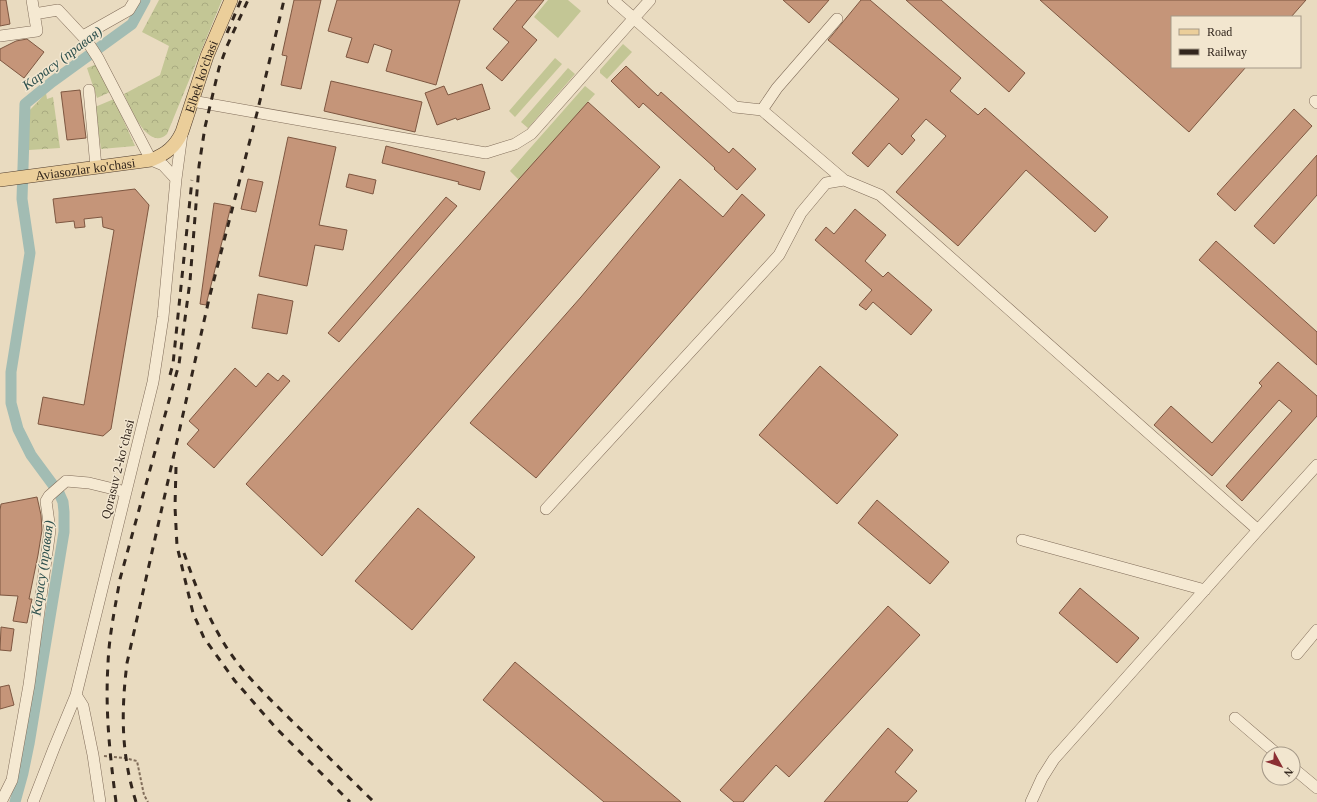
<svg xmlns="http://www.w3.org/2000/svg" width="1317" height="802" font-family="Georgia,serif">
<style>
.grass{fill:#c3c695}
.forest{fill:url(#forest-crowns)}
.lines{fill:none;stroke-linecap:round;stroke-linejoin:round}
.canal{stroke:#a2bcb3;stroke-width:11}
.building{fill:#c59579;stroke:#7e5741}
.minor-casing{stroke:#816d5a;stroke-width:12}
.major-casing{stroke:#4f3c2e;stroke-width:14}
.path{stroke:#816d5a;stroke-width:2;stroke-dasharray:3 2;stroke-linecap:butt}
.minor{stroke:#f5e9d2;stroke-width:11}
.major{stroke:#ebce9a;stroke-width:13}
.rail{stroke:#32261d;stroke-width:3;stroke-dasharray:7 7;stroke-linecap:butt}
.labels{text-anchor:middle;stroke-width:3;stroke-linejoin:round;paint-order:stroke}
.street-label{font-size:13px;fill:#32261d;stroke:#f2e6cf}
.water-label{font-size:14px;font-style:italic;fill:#2d504d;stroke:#f2e6cf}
</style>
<defs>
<pattern id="forest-crowns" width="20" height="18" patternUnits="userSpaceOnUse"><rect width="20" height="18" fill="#c3c695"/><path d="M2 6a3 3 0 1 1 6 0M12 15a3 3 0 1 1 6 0" fill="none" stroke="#a8aa80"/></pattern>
</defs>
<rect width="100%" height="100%" fill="#e9dbc0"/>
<path class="grass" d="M548,0H568L581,11L558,38L534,17Z
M623,44L632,52L607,79L600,73V70Z
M555,58L562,64L515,117L509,111Z
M568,68L575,74L528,128L521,122Z
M585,86L595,94L519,180L510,171Z"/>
<path class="forest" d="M159,0H222L167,134C148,152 130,107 124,94L160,75L169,46L142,32Z
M97,64L110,92L97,98L87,68Z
M46,93L47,99L53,97L60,148L29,150L28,112Z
M114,99L135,146L101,149L95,107Z"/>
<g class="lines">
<path class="canal" d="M15,802L23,773L29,744L64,532V512L63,502L59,493L31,455L18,429L11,403V372L30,253L22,199L25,104L52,82L132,24L145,0"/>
</g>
<path class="building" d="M0,0H6L10,24L0,26Z
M294,0H321L301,89L281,85L287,56L282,55Z
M337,0H460L436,85L386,71L392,50L374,44L368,63L346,57L352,38L328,31Z
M517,0H544L522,27L537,40L502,81L486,68L509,42L493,29Z
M783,0H829L809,23Z
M861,0H870L961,78L950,91L978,115L985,108L1108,217L1095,232L1026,170L958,246L896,192L946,136L926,119L911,136L915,140L902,155L889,143L868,167L852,153L899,99L828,40Z
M906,0H941L1025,73L1009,92Z
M1040,0H1306L1291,17H1172V67H1246L1189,132Z
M27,39L44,52L24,78L0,60V49L16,41Z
M626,66L658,96L661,92L729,153L733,148L756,169L737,190L714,169L715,168L643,103L639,108L611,81Z
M331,81L422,102L415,132L324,111Z
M482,84L490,109L457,120L456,118L437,125L425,93L444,86L448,95Z
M80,90L86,138L67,140L61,92Z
M588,102L660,167L322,556L246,484Z
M1294,109L1312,126L1235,211L1217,194Z
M288,137L336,147L319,225L347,230L343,250L315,245L307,286L259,276Z
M386,146L485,172L480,190L458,184L459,182L382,163Z
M1317,155V195L1274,244L1254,226Z
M349,174L376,180L373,194L346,187Z
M248,179L263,182L256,212L241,209Z
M680,179L723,217L742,194L765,215L536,478L470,423L581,297Z
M135,189L149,205L111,429L103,436L38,424L43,397L84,405L114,230L103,227L102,217L84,219L85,227L75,228L74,221L56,223L53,199Z
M446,197L457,206L339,342L328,333Z
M214,203L231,206L206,305L200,304Z
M855,209L886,235L865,261L883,277L888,272L932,310L911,335L873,302L866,310L859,305L872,290L815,240L826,227L834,234Z
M1216,241L1317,332V365L1199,260Z
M258,294L293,301L287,334L252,328Z
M1278,362L1317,396V416L1242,501L1226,486L1292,411L1279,400L1212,476L1154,425L1171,406L1212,443L1262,386L1259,383Z
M820,366L898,435L837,504L759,435Z
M235,368L256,387L268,373L278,381L283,375L290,381L214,468L187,444L199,430L189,421Z
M37,497L41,515L42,530L38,555L29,599H32L27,623L13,621L18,596L0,595V510L1,504Z
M877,500L949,562L930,584L858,523Z
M418,508L475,557L412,630L355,581Z
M1080,588L1139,638L1117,663L1059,613Z
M888,606L920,635L789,777L776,765L743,802H734L720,790Z
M1,627L14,629L11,651L0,650Z
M515,662L681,802H604L483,700Z
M9,685L14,705L0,709V687Z
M888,728L913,750L895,772L917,791L907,802H824Z"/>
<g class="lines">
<defs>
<path id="minor" d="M613,0L735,107L762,110
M34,14L58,10L87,41L98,58L151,160L163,165L176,179
M837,19L777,88L762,110L844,180
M0,36L37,31L32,0
M83,36L129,10L135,0
M89,90L96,167
M192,101L486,153L515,144L531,134L650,0
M1315,101L1317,103
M546,509L779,255L801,213L826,183L844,180L880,195L1258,530
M1022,540L1205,590
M1297,654L1317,630
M76,695L83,706L93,755L100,802
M1235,718L1277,754
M1293,768L1317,788
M1,802L12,780L29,685L50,530L46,501L49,496L66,481L89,483L126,492
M33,802L54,748L76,695L153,382L163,317L176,179L182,134
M1031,802L1042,778L1054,759L1258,530L1317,465"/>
<g id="major">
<path id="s1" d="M0,180L151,160C166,154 175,147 182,132L207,56L231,0"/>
</g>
</defs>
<use href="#minor" class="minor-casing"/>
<use href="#major" class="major-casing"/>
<path class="path" d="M104,756L125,758L137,761L144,795L148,802"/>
<use href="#minor" class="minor"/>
<use href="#major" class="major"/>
<path class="rail" d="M227,33L241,0
M170,375L173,364L192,180
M176,467L175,507L177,546L193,613L204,638L235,681L276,728L350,802
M184,553C195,585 207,616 225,645C243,674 269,698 294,723C321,749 347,776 374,802
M116,802C110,756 105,711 108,664C109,636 115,608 120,579L179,364L190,281L199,166L205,127L219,68L227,46L248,0
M136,802C121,754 121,712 127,663L209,299L257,113L284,0"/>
</g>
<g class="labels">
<g class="street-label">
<text dy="5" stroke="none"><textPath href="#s1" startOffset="254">Elbek ko'chasi</textPath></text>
<text dy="5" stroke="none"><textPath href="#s1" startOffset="86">Aviasozlar ko'chasi</textPath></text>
<text transform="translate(117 469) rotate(-76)" y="5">Qorasuv 2-koʻchasi</text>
</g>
<g class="water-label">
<text transform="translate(62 58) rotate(-37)" y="5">Карасу (правая)</text>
<text transform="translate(42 568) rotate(-82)" y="5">Карасу (правая)</text>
</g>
</g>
<rect x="1171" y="16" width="130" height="52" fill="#f2e6cf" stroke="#a59988"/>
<rect x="1179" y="29" width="20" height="6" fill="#ebce9a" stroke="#a59988"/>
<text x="1207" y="36" font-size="12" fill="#32261d">Road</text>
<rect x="1179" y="49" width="20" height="6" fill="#32261d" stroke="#a59988"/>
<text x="1207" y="56" font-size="12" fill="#32261d">Railway</text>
<g transform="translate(1281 766) rotate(130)"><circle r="19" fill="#f2e6cf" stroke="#a59988"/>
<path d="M0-3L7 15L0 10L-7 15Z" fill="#8b2f33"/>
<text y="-6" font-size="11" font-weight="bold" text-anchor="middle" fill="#32261d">N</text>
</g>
</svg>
